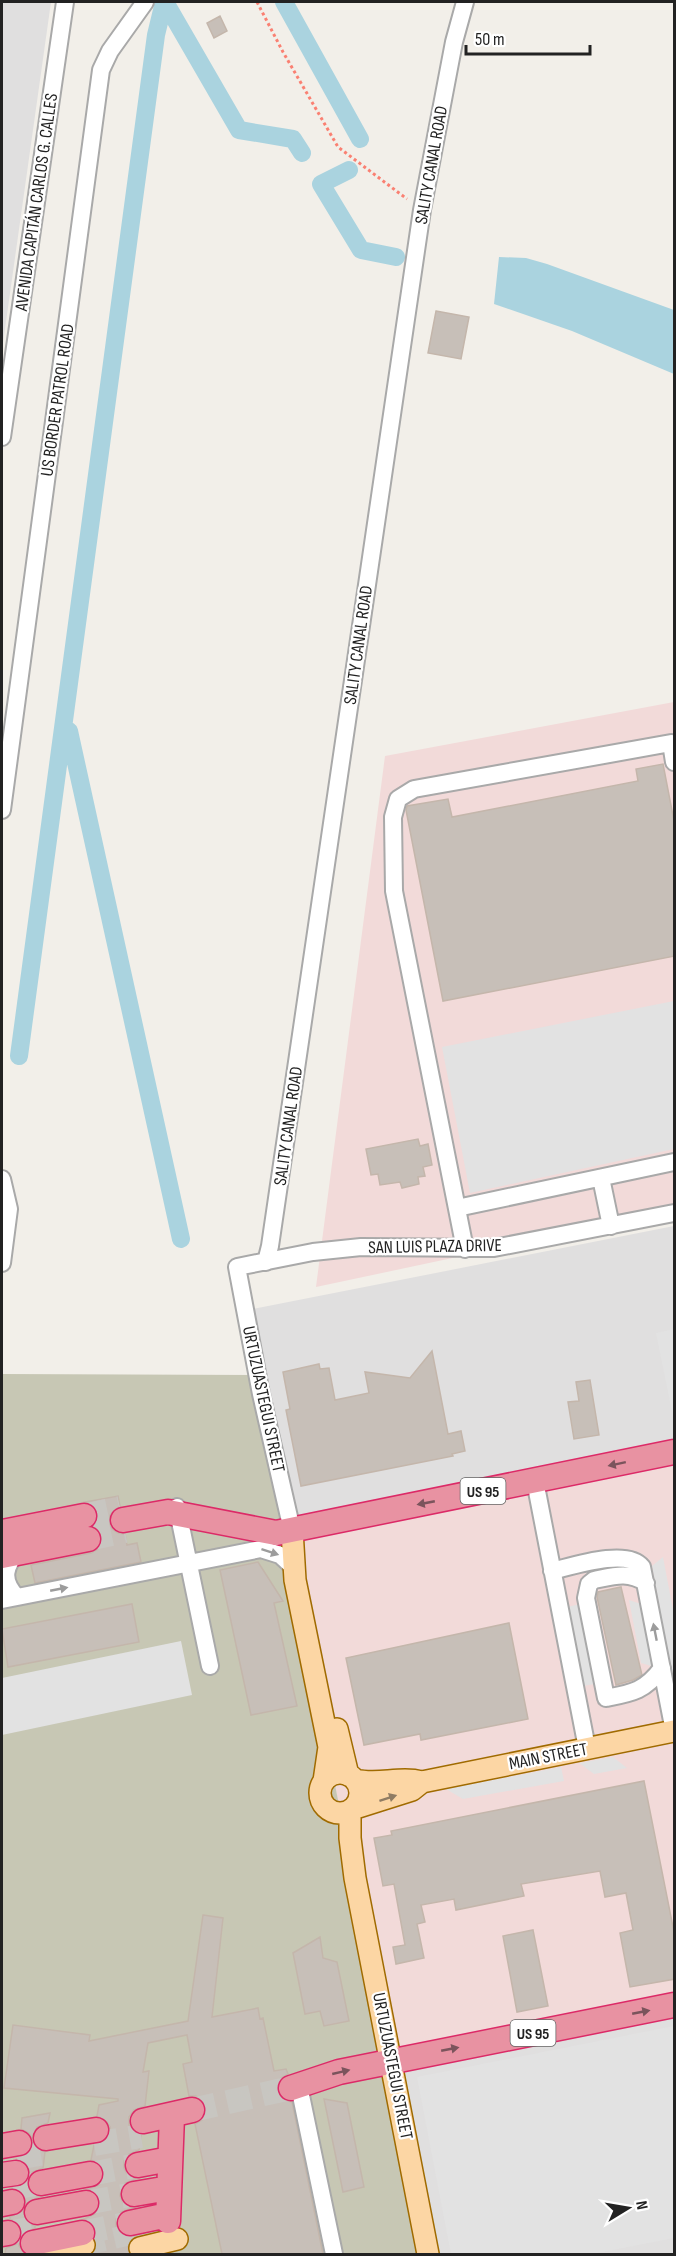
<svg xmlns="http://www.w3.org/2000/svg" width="676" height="2256" font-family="'Sofia Sans Condensed',sans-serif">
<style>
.residential{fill:#e0dfdf}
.commercial{fill:#f2dad9}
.construction{fill:#c7c7b4}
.parking{fill:#e2e2e2}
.water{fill:#aad3df}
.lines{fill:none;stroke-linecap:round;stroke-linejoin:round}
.canal{stroke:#aad3df;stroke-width:18}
.building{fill:#c7bfb8;stroke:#c4b6ab;stroke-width:1.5}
.major-tunnel{stroke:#c8c6c1;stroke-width:21;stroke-dasharray:21 10;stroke-linecap:butt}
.highway-tunnel{stroke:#c8c6c1;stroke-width:24;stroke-dasharray:24 12;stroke-linecap:butt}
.minor-casing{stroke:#a9a9a9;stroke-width:20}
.major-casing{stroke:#a06b00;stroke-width:24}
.highway-casing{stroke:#dc2a67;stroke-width:27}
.path{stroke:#fa8072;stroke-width:3;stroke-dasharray:3 3;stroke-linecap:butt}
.minor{stroke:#fff;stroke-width:16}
.major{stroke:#fcd6a4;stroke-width:21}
.highway{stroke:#e892a2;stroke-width:24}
.oneway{fill:#7b545c}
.oneway2{fill:#9c9c9c}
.oneway3{fill:#8f7c63}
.labels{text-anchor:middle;stroke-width:4.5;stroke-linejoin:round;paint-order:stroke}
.shield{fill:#fff;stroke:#646464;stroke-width:1.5}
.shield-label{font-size:16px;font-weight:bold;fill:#222}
.street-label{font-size:18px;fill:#222;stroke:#fff}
</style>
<rect width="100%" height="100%" fill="#f2efe9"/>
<path class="residential" d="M2,2H51L2,350Z
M674,1226V2254H428L392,2060L337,1795L243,1311Z"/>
<path class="commercial" d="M674,702V1211L316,1287L385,756Z
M674,1450V2005L392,2060L337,1795L287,1532Z"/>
<path class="construction" d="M2,1374L255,1375L337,1795L392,2060L428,2254H2Z"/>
<path class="parking" d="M674,1001V1149L470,1193L442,1047Z
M674,1329V1421L656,1333Z
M663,1557L674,1615L673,1681L652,1566Z
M629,1600L644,1605L655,1667L641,1663Z
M580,1604L595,1684L583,1686L567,1607Z
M181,1641L192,1695L2,1735V1678Z
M613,1757L627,1768L594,1774L579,1763Z
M561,1767L564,1781L463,1799L446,1789Z
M674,2026V2238L592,2254H451L417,2077Z"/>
<path class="water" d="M499,257L526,258L547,264L674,310V374L572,331L494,304Z"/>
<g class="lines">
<path class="canal" d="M165,2L239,130L293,139L302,153
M284,2L360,139
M349,170L321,184L361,250L396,257
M69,731L181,1239
M19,1056L156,35L164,2"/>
</g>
<path class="building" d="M220,16L227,31L214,38L207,23Z
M436,311L469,317L461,359L428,353Z
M663,764L675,826V956L443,1001L406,810L407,806L448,799L452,817L638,781L636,769Z
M418,1139L420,1146L428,1144L432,1165L423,1167L425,1176L418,1177L419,1184L402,1188L400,1182L380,1185L378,1174L371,1175L366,1149Z
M432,1351L448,1434L461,1431L465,1451L452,1454L453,1456L301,1486L286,1410L290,1409L283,1372L319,1364L320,1369L329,1368L335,1400L369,1393L365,1372L410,1378Z
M590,1380L599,1435L574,1439L568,1402L579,1401L576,1382Z
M118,1496L120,1506L110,1515L109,1523L112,1529L118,1533L125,1534L127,1545L137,1543L141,1562L35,1583L31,1565L91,1553L98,1549L101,1544L102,1537L99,1530L94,1526L98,1520V1513L94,1506L85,1502Z
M258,1562L283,1601L274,1603L297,1706L251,1715L220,1570Z
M621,1587L642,1675L633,1680L616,1685L597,1597L598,1592Z
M132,1604L139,1642L8,1667L2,1629Z
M509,1623L528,1719L421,1740L420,1734L364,1745L346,1658Z
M644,1781L675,1937V1979L630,1987L620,1933L633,1930L626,1893L605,1897L600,1871L521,1884L524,1896L456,1910L454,1899L421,1905L425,1922L417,1924L424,1958L396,1964L393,1947L405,1945L394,1884L383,1886L374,1838L392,1835L391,1831Z
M203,1915L223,1918L212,2017L258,2008L260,2019L263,2018L274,2071L286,2069L288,2074L280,2079L277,2085V2092L282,2099L292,2102L323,2254H222L195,2124L202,2120L205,2115L206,2107L202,2100L196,2096H189L183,2064L192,2062L187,2035L148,2043L143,2072L149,2071L145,2106L134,2110L129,2117V2125L132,2130L141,2135L139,2150L129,2154L124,2161V2168L127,2174L136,2179L125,2183L121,2190L120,2196L123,2203L132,2208L121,2212L116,2219V2226L120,2233L126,2237H134L128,2245L129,2254H92L96,2248V2230L92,2223L84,2219L95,2214L100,2207V2200L97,2194L88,2189L99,2185L104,2178V2171L101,2165L91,2160L94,2145L104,2141L109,2135L110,2127L107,2122L97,2116L99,2105L118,2101V2099L4,2088L13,2025L90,2035L89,2041L188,2021Z
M533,1930L548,2006L517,2012L503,1936Z
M320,1937L323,1958L337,1962L349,2021L324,2026L320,2011L305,2014L293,1953Z
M324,2099L347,2103L364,2187L343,2192Z
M50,2113L48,2123L37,2127L32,2138L29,2133L21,2129L22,2118Z
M33,2143L35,2147L45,2152L43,2168L32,2172L30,2175L27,2164L17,2159L29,2153Z
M27,2181L30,2192L39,2197L26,2204L23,2193L13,2188L24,2185Z
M23,2210L26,2221L35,2226V2228L22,2235L19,2224L10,2219V2217Z
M19,2241V2246L25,2254H5L6,2248L17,2244Z"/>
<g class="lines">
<path class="major-tunnel" d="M84,2245L133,2234"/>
<path class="highway-tunnel" d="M84,1516L120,1508
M88,1539L125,1531
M192,2110L291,2088
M94,2144L141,2136
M17,2158L45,2153
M90,2174L138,2165
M13,2188L41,2183
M86,2203L134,2194
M8,2233L35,2228
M82,2233L130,2223"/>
<defs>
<path id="minor" d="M2,437L65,2
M2,810L101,70L110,51L145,2
M601,1178L611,1226
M2,1179L9,1209L2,1263
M457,1208L674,1162
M465,1249L394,891L393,817L398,799L414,789L671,743L674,762
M266,1262L270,1246L422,210L454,42L465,2
M535,1481L587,1748
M177,1507L210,1666
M292,1530L261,1394L237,1267L313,1252L361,1247L494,1248L674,1213
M552,1571C573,1566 627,1548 642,1567L674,1731
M646,1583C628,1571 614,1576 594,1580L589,1584L586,1598L606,1698C632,1693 645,1691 662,1668
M17,1597C0,1579 5,1567 19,1548
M2,1600L261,1549L280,1555L294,1568
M299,2086L334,2254"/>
<path id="major" d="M292,1530L295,1580L329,1747L324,1781
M337,1729L348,1775
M320 1793a20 20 0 1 1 40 0a20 20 0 1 1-40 0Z
M355,1780C378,1786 399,1776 422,1782L674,1731
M352,1809L412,1790L422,1782
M350,1811V1838L355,1878L428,2254
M140,2248L177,2239
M42,2254L84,2245"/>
<path id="highway" d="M123,1520L168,1512L276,1533L674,1452
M2,1532L84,1516
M2,1556L88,1539
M291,2088L339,2072L674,2005
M143,2121L192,2110
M46,2138L96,2130
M2,2146L19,2143
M138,2165L170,2159
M2,2175L16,2173
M41,2183L90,2174
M134,2194L169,2188
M2,2204L12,2202
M37,2212L86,2203
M168,2221L172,2116
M130,2223L168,2215
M2,2234L8,2233
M33,2243L82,2233"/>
</defs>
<use href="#minor" class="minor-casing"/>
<use href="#major" class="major-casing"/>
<use href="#highway" class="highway-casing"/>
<path class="path" d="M257,2L283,52L338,147L407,199"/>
<use href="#minor" class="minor"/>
<use href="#major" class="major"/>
<use href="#highway" class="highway"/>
</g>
<defs><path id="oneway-solid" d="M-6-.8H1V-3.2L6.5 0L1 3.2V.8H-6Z" transform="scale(1.5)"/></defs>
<g class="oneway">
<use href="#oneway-solid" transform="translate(617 1464) rotate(168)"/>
<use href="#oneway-solid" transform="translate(426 1503) rotate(169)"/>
<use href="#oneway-solid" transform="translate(641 2012) rotate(-11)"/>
<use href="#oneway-solid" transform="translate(450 2049) rotate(-11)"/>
<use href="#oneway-solid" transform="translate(341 2072) rotate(-13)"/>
</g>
<g class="oneway2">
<use href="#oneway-solid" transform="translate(270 1552) rotate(18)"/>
<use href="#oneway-solid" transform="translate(59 1589) rotate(-11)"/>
<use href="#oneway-solid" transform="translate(655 1632) rotate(-101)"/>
</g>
<use class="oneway3" href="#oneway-solid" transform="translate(388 1798) rotate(-18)"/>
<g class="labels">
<g class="shield">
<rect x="460.5" y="1478" width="45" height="26" rx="4.5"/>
<rect x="510.5" y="2020" width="45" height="26" rx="4.5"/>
</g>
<g class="shield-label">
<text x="483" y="1497">US 95</text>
<text x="533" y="2039">US 95</text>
</g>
<g class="street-label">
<text transform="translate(431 165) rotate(-80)" y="6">SALITY CANAL ROAD</text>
<text transform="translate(36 202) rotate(-82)" y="6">AVENIDA CAPITÁN CARLOS G. CALLES</text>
<text transform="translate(57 400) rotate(-82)" y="6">US BORDER PATROL ROAD</text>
<text transform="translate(358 645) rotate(-82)" y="6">SALITY CANAL ROAD</text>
<text transform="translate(288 1126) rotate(-82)" y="6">SALITY CANAL ROAD</text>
<text transform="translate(435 1246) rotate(-1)" y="6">SAN LUIS PLAZA DRIVE</text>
<text transform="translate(264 1399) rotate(78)" y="6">URTUZUASTEGUI STREET</text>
<text transform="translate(548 1756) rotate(-11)" y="6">MAIN STREET</text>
<text transform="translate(393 2066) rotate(79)" y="6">URTUZUASTEGUI STREET</text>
</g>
</g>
<rect width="676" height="2256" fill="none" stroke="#222222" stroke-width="6"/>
<g transform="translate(628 2208) rotate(79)" stroke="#ffffff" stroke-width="4.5" paint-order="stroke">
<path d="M0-4.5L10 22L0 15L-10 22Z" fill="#222222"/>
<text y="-9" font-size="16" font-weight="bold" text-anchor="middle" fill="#222222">N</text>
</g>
<path d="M466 45v9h124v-9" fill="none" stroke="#222222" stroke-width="3"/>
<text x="475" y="45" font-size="18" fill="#222222" stroke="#ffffff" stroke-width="4.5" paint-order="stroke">50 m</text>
</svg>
